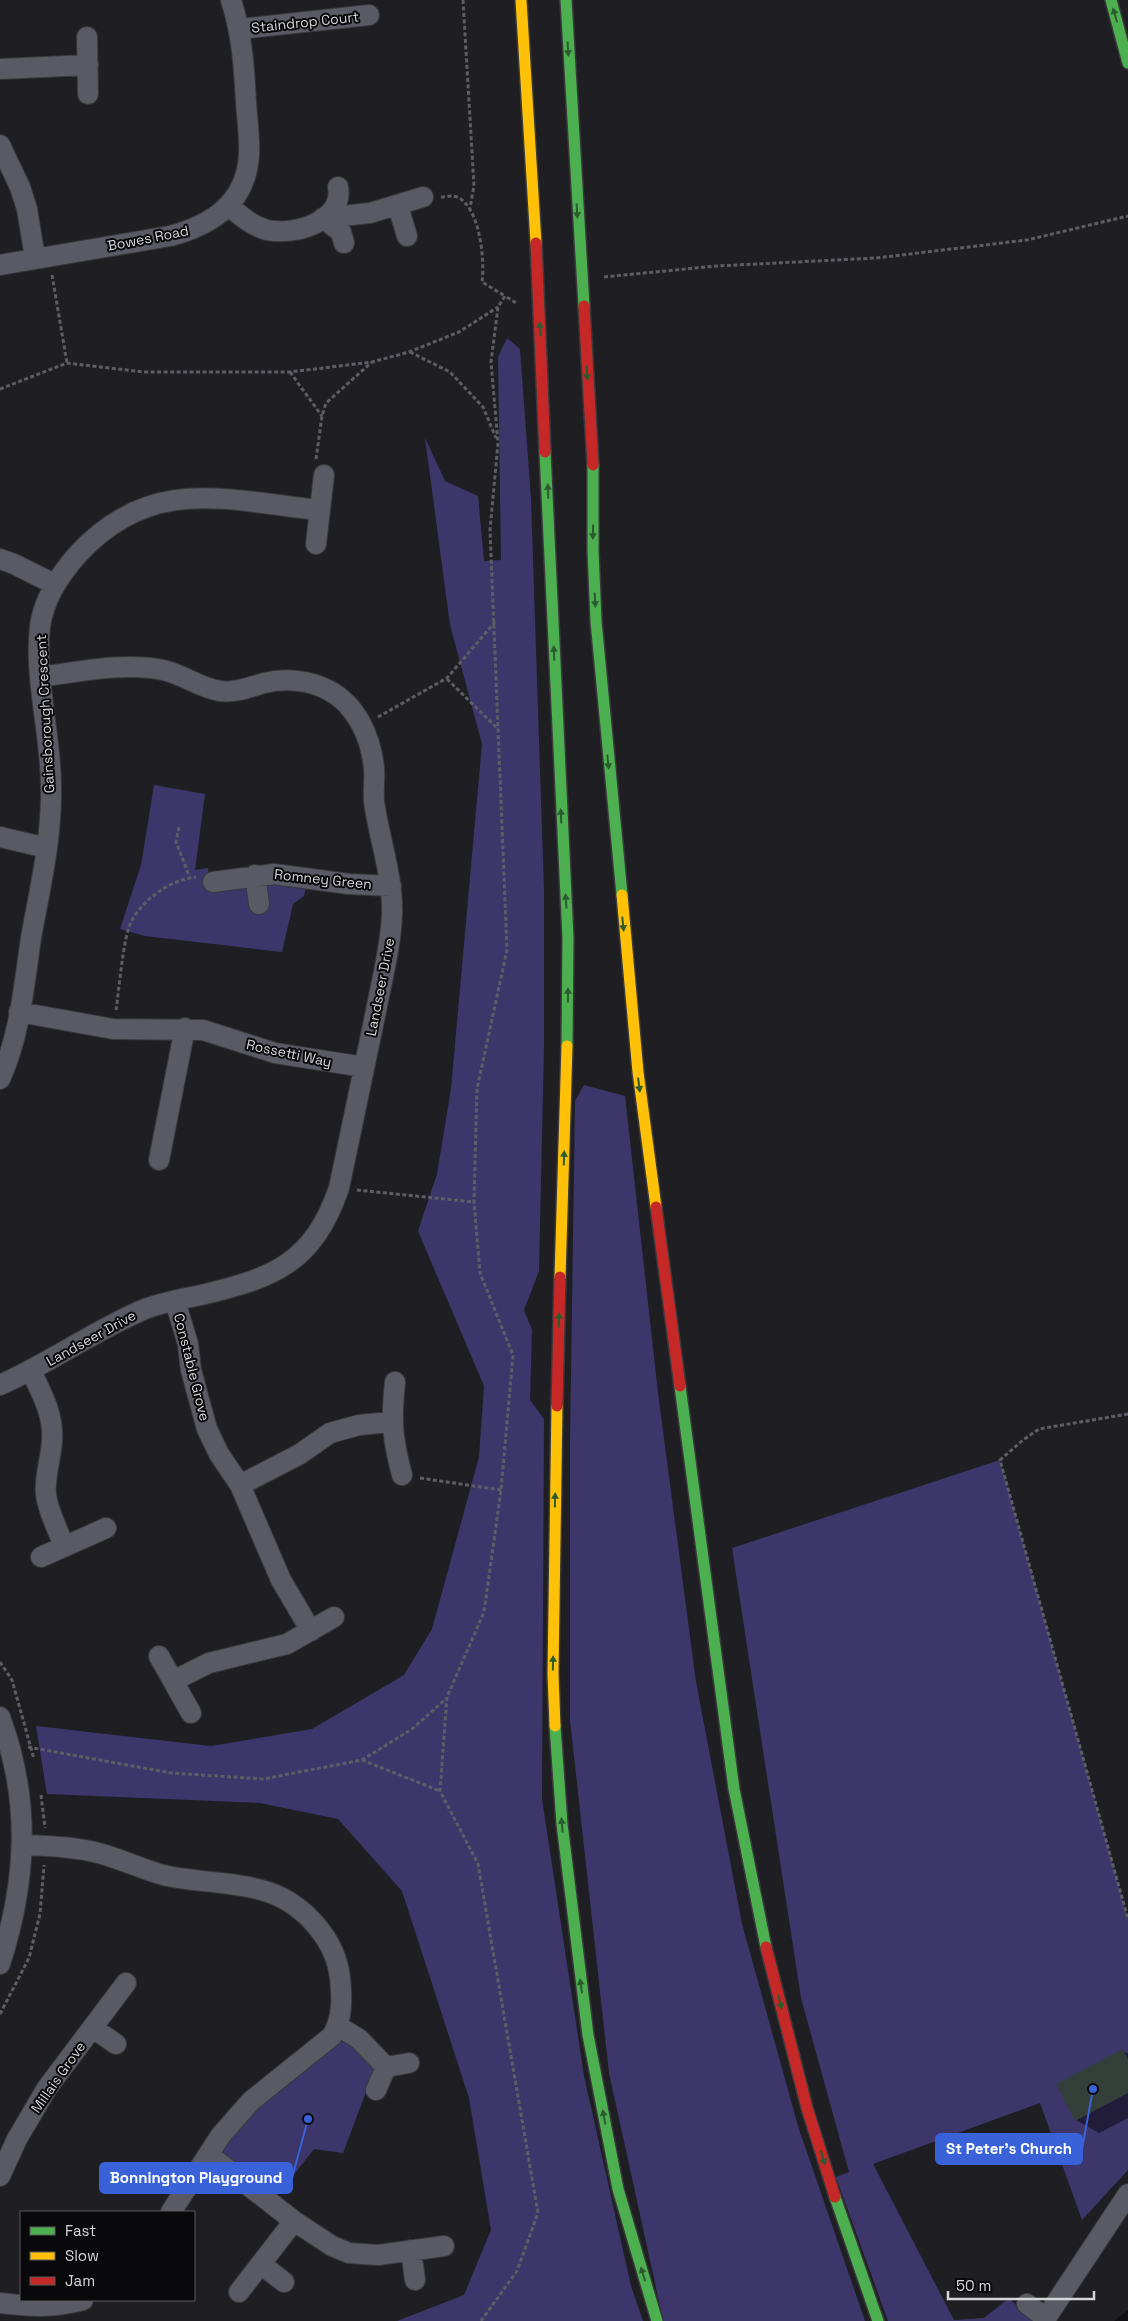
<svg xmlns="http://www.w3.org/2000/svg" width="1128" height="2321" font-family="'Space Grotesk',sans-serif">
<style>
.green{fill:#3c366b}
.shadow{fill:#0007}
.building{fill:#343f39}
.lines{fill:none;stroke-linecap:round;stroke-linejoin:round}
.street-casing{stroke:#39393c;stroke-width:22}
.fast-casing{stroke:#39393c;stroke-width:14}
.slow-casing{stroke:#39393c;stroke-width:14}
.jam-casing{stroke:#39393c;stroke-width:14}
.path{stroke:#5e5d65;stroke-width:3;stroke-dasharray:4 2.5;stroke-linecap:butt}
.street{stroke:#5a5a64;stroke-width:20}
.fast{stroke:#4caf50;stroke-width:11}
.slow{stroke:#ffc107;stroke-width:11}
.jam{stroke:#c62828;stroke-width:11}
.oneway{fill:#2a5c2e}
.labels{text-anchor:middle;stroke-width:4;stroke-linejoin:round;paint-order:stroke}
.street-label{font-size:14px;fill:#d6d6da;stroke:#09090b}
.leader{fill:none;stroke:#3962d8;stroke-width:2}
.callout-dot{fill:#3962d8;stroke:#09090b;stroke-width:2}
.callout{fill:#3962d8;stroke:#3962d8;stroke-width:2}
.callout-label{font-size:15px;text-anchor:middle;font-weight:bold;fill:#fff}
</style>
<rect width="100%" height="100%" fill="#1f1f23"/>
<path class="green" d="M507,338L520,349L531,499L544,891V1045L539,1271L524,1310L532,1330L530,1400L544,1419L542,1799L584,2076L631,2286L643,2321H397L464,2295L491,2230L469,2098L402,1891L338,1819L260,1803L47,1794L36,1726L211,1746L312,1729L404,1675L432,1629L479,1457L484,1386L418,1231L437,1174L451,1089L482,744L450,625L425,438L445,481L478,496L484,561L501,560L498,357Z
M154,785L205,794L195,870L208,868L210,886L307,881L304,896L293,904L282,952L145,936L120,929L141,865Z
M584,1085L625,1096L658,1393L696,1682L742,1924L798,2126L865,2321H664L662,2315L609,2073L570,1720V1443L575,1101Z
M1000,1460L1128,1919V2170L1082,2220L1040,2103L873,2164L954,2320L984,2318L1009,2298L1032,2321H888L836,2177L849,2172L801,1998L732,1548Z
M338,2041L350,2042L375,2068L343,2153L314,2149L278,2195L225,2158L222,2151C236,2111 304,2068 338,2041Z"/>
<path class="shadow" d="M1123,2051L1128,2054V2118L1099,2133L1076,2120Z
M1128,2310V2321H1114Z"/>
<path class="building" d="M1123,2049L1128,2059V2093L1075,2121L1056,2084Z"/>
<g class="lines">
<defs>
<path id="street" d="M240,29L369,15
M87,37L88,94
M0,69L88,65
M0,145L20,187L27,209L35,258
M229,206C241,216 252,226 267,230C295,236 344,221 338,187
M398,206L407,236
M323,218L370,213L423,197
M323,218L341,232L344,243
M0,265L170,236C212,225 246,203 249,155C250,138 247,119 246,102C244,65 242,35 231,0
M316,544L324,475
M0,559L14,564L54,584
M0,837L47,848
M255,875L259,904
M213,882L274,874L349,884L391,886
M19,1012L113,1029L203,1030L275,1053L364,1067
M0,1079C20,1036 24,985 31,938C40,888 52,838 51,787C51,733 34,680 40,626C44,598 60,574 79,553C152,475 225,500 319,510
M159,1160L185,1028
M175,1301L188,1344L191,1370L207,1429L219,1454L240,1485L281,1580L311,1631
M31,1371C42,1394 54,1415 52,1441C51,1459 44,1477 46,1495C48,1511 58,1530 64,1546
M395,1382C391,1421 392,1437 402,1475
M0,1385C50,1363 95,1330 145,1309C163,1302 182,1299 201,1295C274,1278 313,1263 339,1188C351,1129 364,1070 376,1011C382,979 391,946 392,914C393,875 379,839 374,801C373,790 375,779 374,768C371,737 356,704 328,690C309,680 285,678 264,683C250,687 236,693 220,691C199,688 183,674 163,670C124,662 79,672 40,677
M240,1485L300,1454L330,1433L359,1425L391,1422
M41,1557L106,1528
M159,1656L191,1713
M173,1681L209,1663L287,1644L334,1617
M0,1717C31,1801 27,1880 0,1964
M23,1845C49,1846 77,1847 102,1854C123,1860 142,1869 163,1875C197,1883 235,1881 268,1892C304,1904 336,1940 340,1978C342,1998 343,2018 332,2036L251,2101L221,2135L171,2212
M338,2026L359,2039L386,2067
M93,2028L116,2044
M376,2090L386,2067L409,2063
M209,2155L294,2221L332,2246L349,2253L378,2255L444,2246
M0,2176L17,2139L47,2088L126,1983
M411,2250L415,2280
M261,2264L284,2282
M239,2292L294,2221
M0,2303C32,2307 52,2308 83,2300
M1027,2304L1046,2318
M1044,2321L1128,2194"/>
<path id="fast" d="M566,0L584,306
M1111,0L1128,63
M545,452L568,938L567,1046
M593,465V551L596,621L622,895
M680,1386L734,1789L766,1947
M555,1726L562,1824L588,2035L618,2189L657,2321
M835,2197L878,2321"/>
<path id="slow" d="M521,0L536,243
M622,895L638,1072L656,1207
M560,1277L567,1046
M555,1726L553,1674L557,1406"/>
<path id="jam" d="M536,243L545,452
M584,306L593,465
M656,1207L680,1386
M557,1406L560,1277
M766,1947L807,2108L835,2197"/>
</defs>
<use href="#street" class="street-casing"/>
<use href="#fast" class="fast-casing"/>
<use href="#slow" class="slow-casing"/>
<use href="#jam" class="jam-casing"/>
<path class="path" d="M463,0L474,186L470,208
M441,197C446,197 453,195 457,197C480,207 485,260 482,282L505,296
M52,275L67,363
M604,277L716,266L876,258L1027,240L1128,216
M410,352L450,372L483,407L496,438
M290,372L322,416
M0,389L67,363L144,372H290L372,362L409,352L459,332L498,307
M316,459L322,416L326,403L372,362
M447,679L496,727
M378,717L447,678L495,622
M179,827L176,842L190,878
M116,1010C119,991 123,938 131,922C143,899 170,880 196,877
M357,1190L474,1202
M1128,1414L1039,1429L1023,1440L1000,1460L1128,1919
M420,1478L501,1490
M0,1662L12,1680L34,1759
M28,1747L171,1773L263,1779L362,1760L412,1729L447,1698
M362,1760L440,1791
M41,1795L45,1828
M0,2014L29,1958L40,1914L44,1865
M481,2321L517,2271L538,2213L478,1864L440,1791L447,1697L484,1612L501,1490L513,1355L480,1273L474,1202L477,1089L507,950L490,530L498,443L491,362L498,307L505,296L516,303"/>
<use href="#street" class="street"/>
<use href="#fast" class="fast"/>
<use href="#slow" class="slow"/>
<use href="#jam" class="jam"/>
</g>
<defs><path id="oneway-solid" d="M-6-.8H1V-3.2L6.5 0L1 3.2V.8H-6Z" transform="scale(1.25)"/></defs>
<g class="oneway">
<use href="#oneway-solid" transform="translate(1115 15) rotate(-106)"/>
<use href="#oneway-solid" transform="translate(568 49) rotate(87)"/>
<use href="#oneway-solid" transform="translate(577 211) rotate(87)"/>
<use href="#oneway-solid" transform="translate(540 329) rotate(-93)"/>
<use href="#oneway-solid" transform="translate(587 373) rotate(86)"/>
<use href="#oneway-solid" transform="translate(548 491) rotate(-92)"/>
<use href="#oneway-solid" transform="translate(593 532) rotate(91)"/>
<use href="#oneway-solid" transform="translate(595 600) rotate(87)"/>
<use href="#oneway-solid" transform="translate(554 653) rotate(-92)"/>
<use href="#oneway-solid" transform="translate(608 762) rotate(85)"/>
<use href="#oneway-solid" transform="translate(561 816) rotate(-92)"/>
<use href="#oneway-solid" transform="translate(566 901) rotate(-94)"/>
<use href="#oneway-solid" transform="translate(623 924) rotate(84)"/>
<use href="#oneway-solid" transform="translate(568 995) rotate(-90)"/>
<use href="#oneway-solid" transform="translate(639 1085) rotate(83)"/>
<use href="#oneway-solid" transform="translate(564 1158) rotate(-88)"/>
<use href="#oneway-solid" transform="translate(559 1320) rotate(-88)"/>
<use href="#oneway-solid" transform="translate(555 1500) rotate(-89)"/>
<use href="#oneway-solid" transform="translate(553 1663) rotate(-89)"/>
<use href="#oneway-solid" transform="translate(562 1825) rotate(-95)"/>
<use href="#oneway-solid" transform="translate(581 1986) rotate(-98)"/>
<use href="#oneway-solid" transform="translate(780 2002) rotate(76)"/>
<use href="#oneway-solid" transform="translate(604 2117) rotate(-101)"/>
<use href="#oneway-solid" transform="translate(823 2158) rotate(72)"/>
<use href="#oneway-solid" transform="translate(643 2274) rotate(-107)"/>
</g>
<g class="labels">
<g class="street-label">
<text transform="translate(305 22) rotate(-6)" y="5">Staindrop Court</text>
<text transform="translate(148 238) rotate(-11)" y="5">Bowes Road</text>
<text transform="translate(45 714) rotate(-93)" y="5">Gainsborough Crescent</text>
<text transform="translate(323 879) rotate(6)" y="5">Romney Green</text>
<text transform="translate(380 987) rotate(-79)" y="5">Landseer Drive</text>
<text transform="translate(289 1053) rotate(12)" y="5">Rossetti Way</text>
<text transform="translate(91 1338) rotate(-29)" y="5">Landseer Drive</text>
<text transform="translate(192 1367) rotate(76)" y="5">Constable Grove</text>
<text transform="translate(58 2077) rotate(-55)" y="5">Millais Grove</text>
</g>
</g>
<path class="leader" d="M1093 2089L1082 2149M308 2119L292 2178"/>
<g class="callout-dot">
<circle cx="1093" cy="2089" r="5"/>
<circle cx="308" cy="2119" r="5"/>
</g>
<g class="callout">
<rect x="936" y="2134" width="146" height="30" rx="5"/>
<rect x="100" y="2163" width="192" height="30" rx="5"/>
</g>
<g class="callout-label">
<text x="1009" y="2154">St Peter's Church</text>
<text x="196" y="2183">Bonnington Playground</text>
</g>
<rect x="20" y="2211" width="175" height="90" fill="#09090b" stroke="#5b5b5e"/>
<rect x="30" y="2227" width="25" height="8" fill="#4caf50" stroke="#5b5b5e"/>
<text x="65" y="2236" font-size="15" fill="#d6d6da">Fast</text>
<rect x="30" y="2252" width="25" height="8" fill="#ffc107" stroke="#5b5b5e"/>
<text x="65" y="2261" font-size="15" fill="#d6d6da">Slow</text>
<rect x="30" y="2277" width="25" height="8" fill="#c62828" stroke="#5b5b5e"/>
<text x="65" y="2286" font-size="15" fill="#d6d6da">Jam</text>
<path d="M948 2291v8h146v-8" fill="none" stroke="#d6d6da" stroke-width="2.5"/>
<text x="956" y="2291" font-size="15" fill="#d6d6da" stroke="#09090b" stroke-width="4" paint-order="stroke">50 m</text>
</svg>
